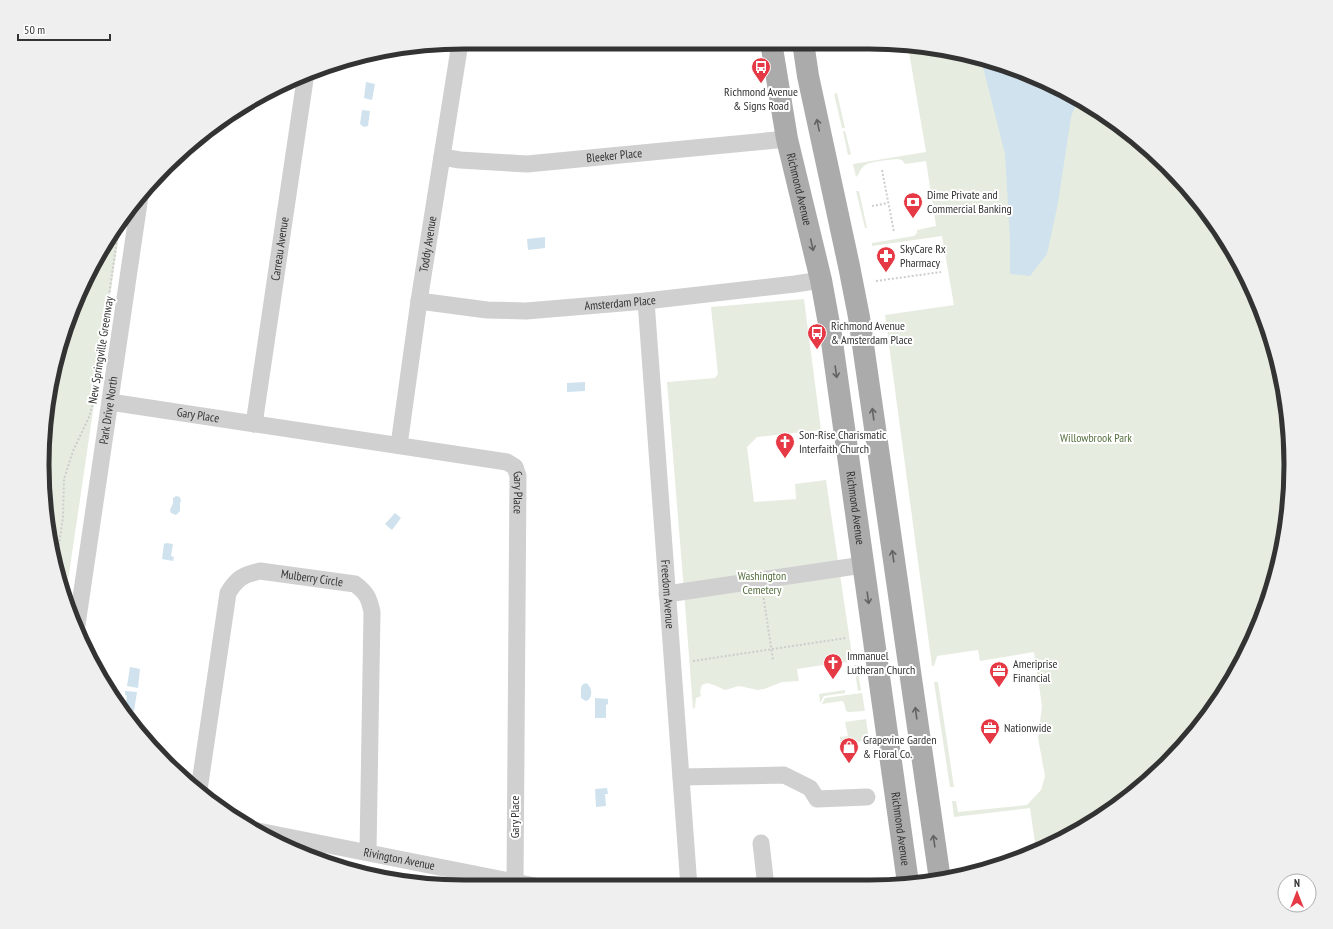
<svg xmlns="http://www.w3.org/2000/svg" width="1333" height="929" font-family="'PT Sans Narrow',sans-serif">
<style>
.green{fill:#e6ecdf}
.water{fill:#cfe2ee}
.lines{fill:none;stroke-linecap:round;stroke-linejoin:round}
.path{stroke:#cdcdcd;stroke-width:2;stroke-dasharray:2 2;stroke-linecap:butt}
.minor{stroke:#d0d0d0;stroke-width:17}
.major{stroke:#ababab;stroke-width:22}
.oneway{stroke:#636363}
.labels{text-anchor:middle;stroke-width:4;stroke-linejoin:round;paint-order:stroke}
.poi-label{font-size:12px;fill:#333;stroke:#fff;text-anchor:start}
.street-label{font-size:12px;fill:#333;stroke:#fff}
.park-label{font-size:12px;fill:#56703f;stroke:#fff}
.rim{fill:none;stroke:#333;stroke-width:5}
</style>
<rect width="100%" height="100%" fill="#fff"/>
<path class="green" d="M910,46L951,50L1005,64L1080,98L1167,166L1220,230L1259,303L1283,382L1291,465L1283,547L1259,626L1220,699L1167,763L1103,816L1056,843L1036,850L1030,808L954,817L952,801H956L958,812L1027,805L1041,790L1045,776L1038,738L1042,706L1034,652L980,661L978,650L937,656L934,666H932L885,315L954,305L942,236L872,246V243L914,236L917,233V230L936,226L926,161L905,164L902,160L897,159C889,160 868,161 863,167C859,170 860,174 856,177L853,164L926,152L909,52Z
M837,93L845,128H842L834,94Z
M843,131H845L851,154L848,155Z
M856,191H859L867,228H865Z
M121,222L66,594L50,547L43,492L46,410L74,303L99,253Z
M804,299L821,430L757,437L747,447L754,502L796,499L795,484L826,480L853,662L823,663V665L797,669L799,681L782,682L764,689L758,690L739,686L725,690L714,685L707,683L702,685L700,692L701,696L696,698L695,707L693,709L684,591L667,382L715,378L718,374L711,307Z
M854,665H857L861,690L858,691Z
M934,682H938L954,787H950Z
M845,690V693L824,696L820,703L819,694Z
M862,693L865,711L849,712L846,711L844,703L842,701L822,704L825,698Z
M866,719L869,740L841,745L840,737L848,736L845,722Z"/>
<path class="water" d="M984,59L1005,65L1078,98L1071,117L1058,203L1047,254L1030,276L1010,274V239L1005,154L983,67Z
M366,82L375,84L372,100L364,98Z
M362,110L370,111L368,126L364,127L360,124Z
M545,237V248L528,250L527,239Z
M585,382V391L567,392V383Z
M176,496L180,497L181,501L180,503V511L176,515L171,513L170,510L173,503V498Z
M395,513L401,518L392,530L385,524Z
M166,543L173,544L171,556L174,557L173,561L162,559L164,544Z
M130,667L140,669L138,688L127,686Z
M586,683C593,687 593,699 586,701L581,698V688L582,685Z
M125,691L137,692L134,711L125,709L127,696L125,695Z
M595,698L608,699V704L606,705V718H595Z
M607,788L608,794H605L606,806L596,807L595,789Z"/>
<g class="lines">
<path class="path" d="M882,170L894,232
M872,206L888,203
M876,281L941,272
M56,565L63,517L64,479L73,451L89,417L94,400L119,225
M763,594L773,660
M693,661L846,638"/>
<g class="minor">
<path id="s1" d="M442,157L460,160L527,164L787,139"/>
<path id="s2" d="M419,301L487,310L526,311L646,301L795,284L821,280"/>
<path id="s3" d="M646,301L689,887"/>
<path id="s4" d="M110,402L507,462L515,467L518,476L515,882"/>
<path id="s5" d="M254,424L306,73"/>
<path id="s6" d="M399,445L419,301L460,43"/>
<path d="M667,594L863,565"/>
<path id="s7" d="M77,625L140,196"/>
<path d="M681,777L784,775L810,788L817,799L867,797"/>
<path id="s8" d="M199,790L228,593C237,578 243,575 260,571L355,584C367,593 369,598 372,612L368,852"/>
<path id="s9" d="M258,831L540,887"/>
<path d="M761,843L766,887"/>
</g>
<g class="major">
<path id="s10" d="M771,42L787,139L821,280L831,335L908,883"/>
<path d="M803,42L808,76L849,266L859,317L940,880"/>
</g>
</g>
<defs><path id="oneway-shaft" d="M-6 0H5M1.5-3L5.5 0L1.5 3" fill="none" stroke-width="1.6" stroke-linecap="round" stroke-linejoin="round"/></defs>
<g class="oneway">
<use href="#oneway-shaft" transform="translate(818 125) rotate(-102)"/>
<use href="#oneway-shaft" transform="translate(812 245) rotate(77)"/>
<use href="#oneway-shaft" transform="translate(836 372) rotate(82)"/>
<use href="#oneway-shaft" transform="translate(873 414) rotate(-98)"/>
<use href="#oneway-shaft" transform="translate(893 556) rotate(-98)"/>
<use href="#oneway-shaft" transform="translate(868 598) rotate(82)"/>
<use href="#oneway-shaft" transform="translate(916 713) rotate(-98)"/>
<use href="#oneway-shaft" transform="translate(934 841) rotate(-98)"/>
</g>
<defs>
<symbol id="bus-pin" viewBox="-11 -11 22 30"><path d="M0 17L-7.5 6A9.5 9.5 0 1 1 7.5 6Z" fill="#e63946" stroke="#fff"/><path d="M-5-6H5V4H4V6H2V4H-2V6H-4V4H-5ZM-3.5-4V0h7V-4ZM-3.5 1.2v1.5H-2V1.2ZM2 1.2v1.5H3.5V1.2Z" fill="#fff"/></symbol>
<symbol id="bank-pin" viewBox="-11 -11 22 30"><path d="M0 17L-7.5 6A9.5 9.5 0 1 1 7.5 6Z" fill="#e63946" stroke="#fff"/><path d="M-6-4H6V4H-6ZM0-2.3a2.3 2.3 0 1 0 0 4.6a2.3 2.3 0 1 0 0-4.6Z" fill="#fff"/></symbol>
<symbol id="pharmacy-pin" viewBox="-11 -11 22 30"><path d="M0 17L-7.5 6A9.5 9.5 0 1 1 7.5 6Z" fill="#e63946" stroke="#fff"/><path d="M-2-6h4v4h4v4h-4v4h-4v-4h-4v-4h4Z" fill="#fff"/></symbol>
<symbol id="church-pin" viewBox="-11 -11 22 30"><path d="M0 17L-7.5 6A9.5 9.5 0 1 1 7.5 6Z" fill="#e63946" stroke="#fff"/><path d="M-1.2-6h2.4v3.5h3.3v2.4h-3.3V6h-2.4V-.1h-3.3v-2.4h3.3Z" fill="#fff"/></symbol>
<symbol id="office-pin" viewBox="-11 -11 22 30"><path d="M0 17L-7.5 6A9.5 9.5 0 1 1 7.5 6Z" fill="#e63946" stroke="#fff"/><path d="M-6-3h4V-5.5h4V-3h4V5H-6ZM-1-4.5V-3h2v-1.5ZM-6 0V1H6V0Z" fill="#fff"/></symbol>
<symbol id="shop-pin" viewBox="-11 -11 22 30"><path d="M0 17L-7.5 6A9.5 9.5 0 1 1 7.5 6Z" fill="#e63946" stroke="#fff"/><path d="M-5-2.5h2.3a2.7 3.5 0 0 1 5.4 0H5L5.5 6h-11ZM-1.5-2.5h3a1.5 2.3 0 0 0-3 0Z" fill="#fff"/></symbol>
</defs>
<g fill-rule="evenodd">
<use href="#bus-pin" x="750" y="56" width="22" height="30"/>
<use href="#bank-pin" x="902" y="191" width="22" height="30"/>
<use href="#pharmacy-pin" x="875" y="245" width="22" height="30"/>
<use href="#bus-pin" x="806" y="322" width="22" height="30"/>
<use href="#church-pin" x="774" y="431" width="22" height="30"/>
<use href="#church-pin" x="822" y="652" width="22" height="30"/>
<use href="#office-pin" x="988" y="660" width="22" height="30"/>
<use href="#office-pin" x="979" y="717" width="22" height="30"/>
<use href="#shop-pin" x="838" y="736" width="22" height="30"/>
</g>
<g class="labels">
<g class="poi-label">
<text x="761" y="96" text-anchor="middle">Richmond Avenue<tspan x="761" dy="14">&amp; Signs Road</tspan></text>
<text x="927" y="199">Dime Private and<tspan x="927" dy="14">Commercial Banking</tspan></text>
<text x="900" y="253">SkyCare Rx<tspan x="900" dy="14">Pharmacy</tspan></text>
<text x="831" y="330">Richmond Avenue<tspan x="831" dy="14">&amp; Amsterdam Place</tspan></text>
<text x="799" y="439">Son-Rise Charismatic<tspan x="799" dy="14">Interfaith Church</tspan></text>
<text x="847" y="660">Immanuel<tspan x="847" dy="14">Lutheran Church</tspan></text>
<text x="1013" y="668">Ameriprise<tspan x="1013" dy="14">Financial</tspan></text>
<text x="1004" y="732">Nationwide</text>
<text x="863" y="744">Grapevine Garden<tspan x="863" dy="14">&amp; Floral Co.</tspan></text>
</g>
<g class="street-label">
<text dy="4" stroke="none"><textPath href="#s1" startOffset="173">Bleeker Place</textPath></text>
<text dy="4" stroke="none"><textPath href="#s10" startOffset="150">Richmond Avenue</textPath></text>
<text dy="4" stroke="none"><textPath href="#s6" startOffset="203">Toddy Avenue</textPath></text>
<text dy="4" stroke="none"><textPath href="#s5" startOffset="177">Carreau Avenue</textPath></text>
<text dy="4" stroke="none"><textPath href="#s2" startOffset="202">Amsterdam Place</textPath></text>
<text transform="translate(101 350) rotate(-81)" y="4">New Springville Greenway</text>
<text dy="4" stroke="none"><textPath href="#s7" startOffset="217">Park Drive North</textPath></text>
<text dy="4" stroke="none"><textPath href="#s4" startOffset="89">Gary Place</textPath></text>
<text dy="4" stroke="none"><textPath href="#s4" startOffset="437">Gary Place</textPath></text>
<text dy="4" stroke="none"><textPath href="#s10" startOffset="474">Richmond Avenue</textPath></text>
<text dy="4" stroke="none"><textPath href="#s8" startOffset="292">Mulberry Circle</textPath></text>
<text dy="4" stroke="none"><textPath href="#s3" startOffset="294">Freedom Avenue</textPath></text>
<text transform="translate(515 817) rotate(-90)" y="4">Gary Place</text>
<text dy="4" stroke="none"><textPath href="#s10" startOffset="798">Richmond Avenue</textPath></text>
<text dy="4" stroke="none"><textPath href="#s9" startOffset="144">Rivington Avenue</textPath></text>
</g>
<g class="park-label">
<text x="1096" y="442">Willowbrook Park</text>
<text x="762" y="580">Washington<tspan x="762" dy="14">Cemetery</tspan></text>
</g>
</g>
<path d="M0 0H1333V929H0ZM464 49H869A415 415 0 0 1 1284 464V465A415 415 0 0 1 869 880H464A415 415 0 0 1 49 465V464A415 415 0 0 1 464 49Z" fill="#efefef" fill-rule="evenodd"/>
<path class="rim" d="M464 49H869A415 415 0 0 1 1284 464V465A415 415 0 0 1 869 880H464A415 415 0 0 1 49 465V464A415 415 0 0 1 464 49Z"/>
<g transform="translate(1297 893)"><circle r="19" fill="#ffffff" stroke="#adadad"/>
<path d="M0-3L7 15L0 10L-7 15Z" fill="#e63946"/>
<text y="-6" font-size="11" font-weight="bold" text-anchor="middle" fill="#333333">N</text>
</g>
<path d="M18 34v6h92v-6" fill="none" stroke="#333333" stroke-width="2"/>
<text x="24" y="34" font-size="12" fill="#333333" stroke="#ffffff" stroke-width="3" paint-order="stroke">50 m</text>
</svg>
